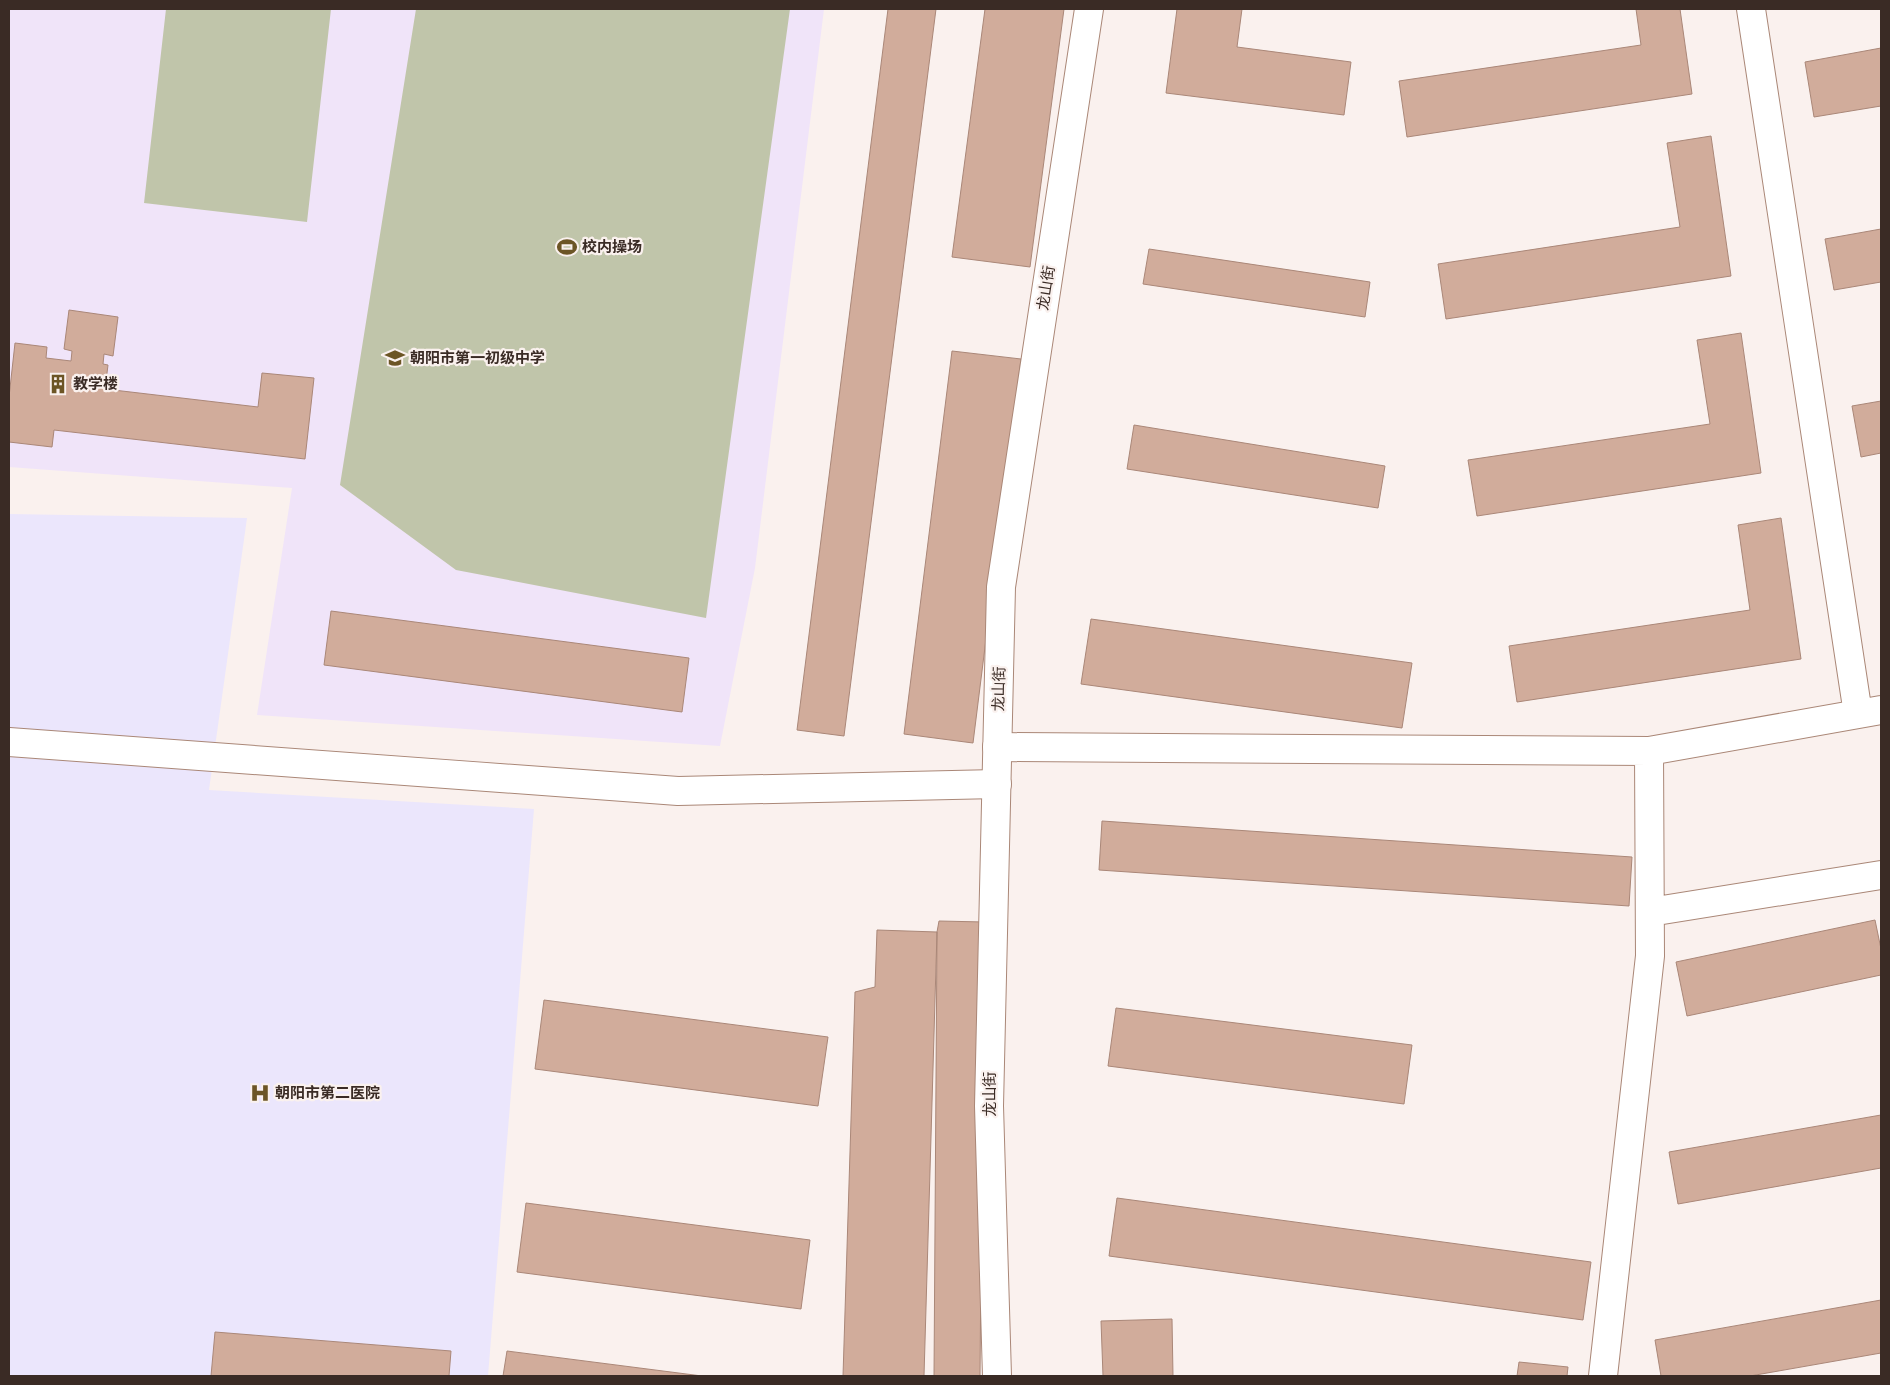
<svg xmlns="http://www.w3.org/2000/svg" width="1890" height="1385" font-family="'Alegreya Sans','Noto Sans SC',sans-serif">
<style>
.education{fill:#f0e4f9}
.medical{fill:#ebe6fc}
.green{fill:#c0c5aa}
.building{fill:#d1ac9b;stroke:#aa8778}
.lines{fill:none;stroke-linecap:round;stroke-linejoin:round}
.minor-casing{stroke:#aa8777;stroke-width:30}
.tertiary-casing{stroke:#aa8777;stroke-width:30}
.minor{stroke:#fff;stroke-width:28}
.tertiary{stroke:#fff;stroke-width:28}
.labels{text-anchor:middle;stroke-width:4.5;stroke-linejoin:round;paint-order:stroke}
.poi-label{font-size:15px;font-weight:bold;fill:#3a2b25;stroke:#faf1ee;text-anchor:start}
.street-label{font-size:15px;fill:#3a2b25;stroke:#faf1ee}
</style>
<rect width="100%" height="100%" fill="#faf1ee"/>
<path class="education" d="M9,9H824L755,568L720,746L257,715L292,488L9,467Z"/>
<path class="medical" d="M9,514L247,518L209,790L534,809L488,1376H9Z"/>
<path class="green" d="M166,9H331L307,222L144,203Z
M416,9H790L706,618L456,570L340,485Z"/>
<path class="building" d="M888,9H936L844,736L797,730Z
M985,9H1064L1030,267L952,257Z
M1177,9H1242L1237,47L1351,62L1344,115L1166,93Z
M1636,9H1680L1692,94L1407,137L1399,81L1641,45Z
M1881,48V106L1814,117L1805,62Z
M1711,136L1731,276L1446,319L1438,264L1680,227L1667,143Z
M1881,229V282L1834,290L1825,239Z
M1149,249L1370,282L1365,317L1143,284Z
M69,310L118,317L113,356L104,354L103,364L108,365L105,389L258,407L262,373L314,378L305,459L54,430L52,447L9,442V397L15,343L47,347L46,358L71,361L72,351L64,349Z
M1741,333L1761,473L1477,516L1468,460L1710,424L1697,340Z
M952,351L1021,359L973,743L904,734Z
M1881,401V453L1861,457L1852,406Z
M1134,425L1385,466L1378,508L1127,469Z
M1781,518L1801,659L1517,702L1509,646L1750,610L1738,525Z
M331,611L689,658L682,712L324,665Z
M1091,619L1412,663L1402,728L1081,684Z
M1102,821L1632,857L1629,906L1099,870Z
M1875,920L1881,949V975L1687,1016L1676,962Z
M939,921L984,922L980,1376H934L937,932Z
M877,930L937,932L924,1376H843L855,992L875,987Z
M544,1000L828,1037L818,1106L535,1069Z
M1116,1008L1412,1045L1404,1104L1108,1066Z
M1881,1115V1168L1678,1204L1669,1152Z
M1117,1198L1591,1262L1583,1320L1109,1256Z
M526,1203L810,1240L801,1309L517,1272Z
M1881,1300V1353L1750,1376H1661L1655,1340Z
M1172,1319L1173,1376H1103L1101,1321Z
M215,1332L451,1351L449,1376H211Z
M507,1351L702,1376H503Z
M1519,1362L1568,1367L1567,1376H1517Z"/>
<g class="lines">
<defs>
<path id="minor" d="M1751,9L1858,714
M9,742L678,791L997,784
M997,747L1649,751L1881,710
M1650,912L1881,875
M1603,1376L1650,956L1649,751"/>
<path id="tertiary" d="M997,1376L989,1106L1001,587L1089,9"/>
</defs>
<use href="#minor" class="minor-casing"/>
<use href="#tertiary" class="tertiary-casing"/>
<use href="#minor" class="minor"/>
<use href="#tertiary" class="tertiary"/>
</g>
<defs>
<symbol id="stadium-bare" viewBox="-9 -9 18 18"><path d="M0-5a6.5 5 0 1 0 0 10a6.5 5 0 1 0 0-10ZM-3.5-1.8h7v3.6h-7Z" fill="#6c5525" stroke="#faf1ee" stroke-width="2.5" paint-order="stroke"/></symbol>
<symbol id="school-bare" viewBox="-9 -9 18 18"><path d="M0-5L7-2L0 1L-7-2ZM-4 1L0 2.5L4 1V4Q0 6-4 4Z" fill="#6c5525" stroke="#faf1ee" stroke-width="2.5" paint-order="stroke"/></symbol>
<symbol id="building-bare" viewBox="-9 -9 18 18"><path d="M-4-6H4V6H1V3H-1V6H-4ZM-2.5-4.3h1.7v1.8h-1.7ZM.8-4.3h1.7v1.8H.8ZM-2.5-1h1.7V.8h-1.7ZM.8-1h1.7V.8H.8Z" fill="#6c5525" stroke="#faf1ee" stroke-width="2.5" paint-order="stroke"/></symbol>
<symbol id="hospital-bare" viewBox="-9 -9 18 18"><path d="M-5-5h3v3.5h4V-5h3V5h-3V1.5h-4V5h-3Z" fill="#6c5525" stroke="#faf1ee" stroke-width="2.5" paint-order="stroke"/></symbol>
</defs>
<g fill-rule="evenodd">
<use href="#stadium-bare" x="553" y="233" width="28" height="28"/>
<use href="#school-bare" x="381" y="344" width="28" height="28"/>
<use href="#building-bare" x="44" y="370" width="28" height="28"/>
<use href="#hospital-bare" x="246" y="1079" width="28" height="28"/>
</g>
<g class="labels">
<g class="poi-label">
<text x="582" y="252">校内操场</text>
<text x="410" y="363">朝阳市第一初级中学</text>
<text x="73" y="389">教学楼</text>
<text x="275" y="1098">朝阳市第二医院</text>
</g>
<g class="street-label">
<text transform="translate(1046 288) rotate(-81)" y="5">龙山街</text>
<text transform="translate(999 689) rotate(-89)" y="5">龙山街</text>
<text transform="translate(990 1094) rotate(-90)" y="5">龙山街</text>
</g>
</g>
<rect width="1890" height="1385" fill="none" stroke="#3a2b25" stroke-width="20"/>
</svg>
